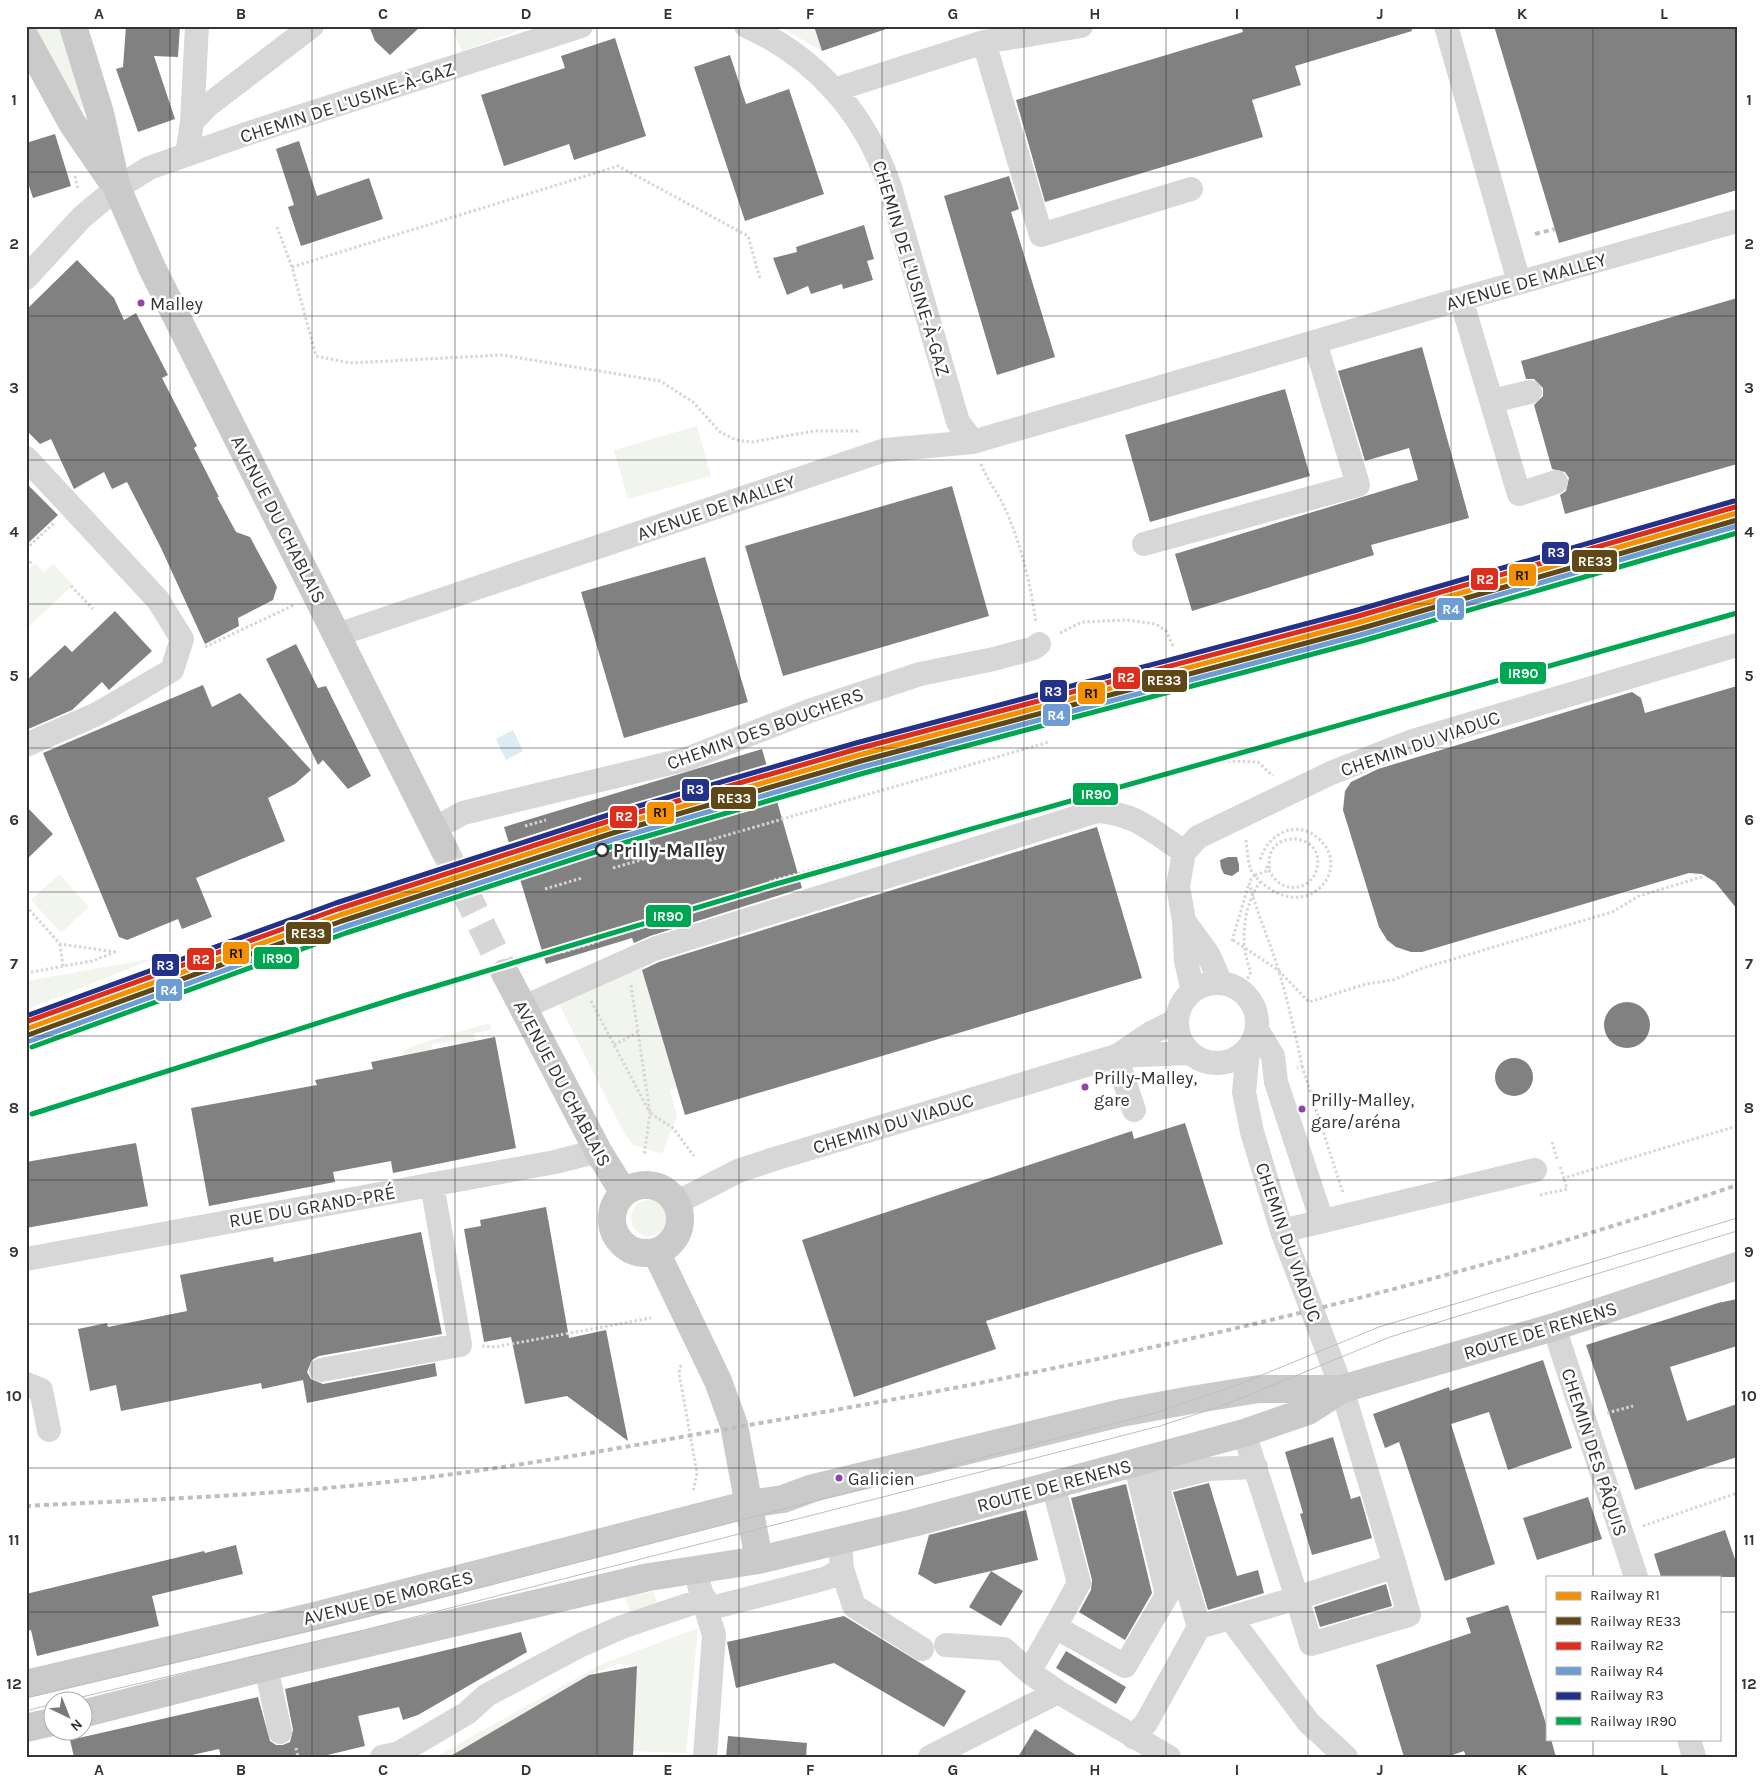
<svg xmlns="http://www.w3.org/2000/svg" width="1763" height="1783" font-family="Karla,sans-serif">
<style>
.green{fill:#f1f5ed}
.water{fill:#ddebf3}
.building{fill:#818181}
.lines{fill:none;stroke-linecap:round;stroke-linejoin:round}
.major-tunnel{stroke:#d6d6d6;stroke-width:28;stroke-dasharray:28 14;stroke-linecap:butt}
.path{stroke:#d6d6d6;stroke-width:3;stroke-dasharray:2.5 2.5;stroke-linecap:butt}
.minor{stroke:#d7d7d7;stroke-width:24}
.major{stroke:#cacaca;stroke-width:28}
.tram{stroke:#bebebe;stroke-width:1}
.rail{stroke:#bebebe;stroke-width:4;stroke-dasharray:5 4;stroke-linecap:butt}
.path-bridge{stroke:#d6d6d6;stroke-width:3;stroke-dasharray:2.5 2.5;stroke-linecap:butt}
.rail-1-casing{stroke:#fff;stroke-width:9}
.rail-2-casing{stroke:#fff;stroke-width:9}
.rail-3-casing{stroke:#fff;stroke-width:9}
.rail-4-casing{stroke:#fff;stroke-width:9}
.rail-5-casing{stroke:#fff;stroke-width:9}
.rail-6-casing{stroke:#fff;stroke-width:9}
.rail-1{stroke:#f39100;stroke-width:5}
.rail-2{stroke:#5f4817;stroke-width:5}
.rail-3{stroke:#dd2e1d;stroke-width:5}
.rail-4{stroke:#6d9dd3;stroke-width:5}
.rail-5{stroke:#233189;stroke-width:5}
.rail-6{stroke:#00a651;stroke-width:5}
.grid{fill:none;stroke:#333;stroke-width:1;stroke-opacity:0.55}
.bus-dot{fill:#8e44ad;stroke:#fff;stroke-width:2}
.stop-dot{fill:#fff;stroke:#333;stroke-width:2.5}
.labels{text-anchor:middle;stroke-width:5;stroke-linejoin:round;paint-order:stroke}
.bus-label{font-size:18px;fill:#333;stroke:#fff;text-anchor:start}
.street-label{font-size:19px;fill:#333;stroke:#fff}
.stop-label{font-size:19px;font-weight:bold;fill:#333;stroke:#fff;text-anchor:start}
.line-badge{stroke:#fff;stroke-width:2}
.badge-label{font-size:14px;text-anchor:middle;font-weight:bold;fill:#fff}
.pale-badge-label{font-size:14px;text-anchor:middle;font-weight:bold;fill:#111}
.neatline{fill:none;stroke:#333;stroke-width:2}
.grid-label{font-size:16px;text-anchor:middle;font-weight:bold;fill:#333}
</style>
<rect width="100%" height="100%" fill="#fff"/>
<path class="green" d="M34,26H60L84,106L79,108Z
M451,26H532L462,51Z
M778,26H814L822,51Z
M697,426L711,476L628,499L614,450Z
M35,563L44,572L53,564L73,585L26,629V571Z
M59,874L89,907L61,933L31,900Z
M156,958L26,1010V981Z
M641,968L677,1087L670,1090L677,1116L662,1154L633,1145L622,1129L557,1000Z
M489,1023L492,1030L474,1033L476,1041L461,1044L459,1040L432,1044V1050L404,1055V1051L412,1046Z
M631 1218a18 18 0 1 1 36 0a18 18 0 1 1-36 0Z
M653,1592L657,1603L630,1612L625,1597Z
M698,1628L686,1753L633,1751L637,1666L618,1664L589,1675L450,1757H435L602,1664Z"/>
<path class="water" d="M513,730L523,751L506,760L496,739Z"/>
<path class="building" d="M126,26H180L178,57L154,56L175,119L138,132L116,69L123,67Z
M369,26H421L390,55L375,41Z
M814,26H885L886,29L822,51Z
M1241,26H1411L1412,31L1295,66L1301,85L1252,100L1263,137L1045,202L1016,100L1243,32Z
M1494,26H1737V190L1559,243Z
M615,38L646,136L574,160L569,144L504,166L481,95L565,68L561,56Z
M730,55L746,104L789,89L824,194L745,221L694,67Z
M55,134L71,186L33,198L26,177V143Z
M299,141L317,196L369,178L383,219L301,246L288,207L294,205L276,149Z
M1009,176L1019,209L1011,212L1055,357L997,375L944,196Z
M864,225L874,259L867,261L873,280L843,289L842,284L811,294L808,286L787,295L773,258L797,252L796,247Z
M77,260L114,298L124,320L136,313L168,375L162,378L197,446L194,448L219,497H217L236,532L250,537L277,587L273,600L238,618L239,626L205,644L161,548L127,482L112,489L104,472L74,489L51,439L40,444L26,430V310Z
M1737,298V464L1565,514L1560,495L1566,491L1569,478L1565,472L1552,469L1534,405L1543,396V388L1534,379H1526L1521,361Z
M1422,347L1469,518L1371,545L1374,555L1192,611L1175,554L1418,480L1409,448L1365,461L1338,371Z
M1285,389L1310,476L1150,522L1125,435Z
M26,483L58,515L26,545Z
M952,486L989,616L783,676L745,546Z
M705,557L748,702L624,738L581,592Z
M115,611L152,651L109,690L102,682L72,710L26,730V681L65,645L72,652Z
M296,644L318,688L326,686L371,776L348,789L323,760L318,765L266,659Z
M203,685L212,707L240,693L311,770L295,784L268,798L285,841L196,878L212,917L182,929L178,919L127,940L119,937L43,753Z
M1737,686V909L1715,882L1702,874L1689,873L1422,952H1411L1396,947L1387,940L1379,927L1343,810L1345,791L1351,782L1378,769L1632,692L1641,698L1645,713Z
M762,749L802,888L650,936L634,943L632,938L546,964L504,827Z
M26,806L53,834L26,860Z
M1097,827L1142,978L685,1115L642,970L659,962Z
M1228,857H1237L1239,865V871L1232,876L1224,874L1221,868L1220,860Z
M1604 1025a23 23 0 1 1 46 0a23 23 0 1 1-46 0Z
M495,1037L516,1148L393,1173L391,1161L333,1172L335,1182L209,1206L191,1108L317,1085L315,1080L373,1069L371,1062Z
M1495 1077a19 19 0 1 1 38 0a19 19 0 1 1-38 0Z
M1185,1123L1223,1244L986,1321L996,1349L854,1397L802,1240L1132,1131L1134,1139Z
M136,1143L148,1206L26,1228V1162Z
M546,1207L569,1338L606,1330L628,1441L567,1396L525,1404L511,1337L484,1342L464,1229L481,1226L480,1220Z
M421,1232L442,1334L319,1356L312,1360L307,1372L311,1379L323,1384L435,1363L437,1376L307,1403L303,1380L262,1389L261,1383L121,1411L116,1385L90,1391L78,1329L107,1323L108,1327L187,1311L180,1275L273,1257L274,1262Z
M1737,1299V1346L1670,1367L1687,1421L1737,1404V1457L1635,1490L1586,1345L1718,1303Z
M1543,1360L1572,1448L1508,1470L1489,1412L1451,1424L1495,1564L1445,1581L1399,1442L1385,1448L1373,1414L1449,1387L1450,1391Z
M1333,1437L1351,1499L1360,1496L1372,1538L1312,1555L1300,1514L1303,1513L1285,1452Z
M1209,1483L1237,1576L1258,1570L1264,1593L1208,1610L1173,1492Z
M1126,1484L1152,1593L1125,1640L1079,1612L1091,1590L1092,1580L1071,1498Z
M1588,1497L1602,1539L1537,1560L1523,1518Z
M1026,1510L1038,1560L935,1584L918,1574L929,1535Z
M1725,1530L1737,1565V1577H1661L1654,1554Z
M236,1545L243,1574L152,1596L159,1626L37,1656L31,1630L26,1631V1594L204,1551L205,1553Z
M991,1571L1023,1591L1001,1626L969,1607Z
M1386,1584L1392,1606L1320,1627L1314,1607Z
M1508,1605L1547,1727V1739H1551L1556,1757H1466L1464,1751L1447,1757H1404L1376,1665L1471,1633L1466,1618Z
M844,1616L966,1691L944,1727L834,1663L736,1688L727,1642Z
M521,1632L527,1652L418,1715L403,1720L399,1707L358,1716L365,1746L319,1757H221L219,1749L183,1757H74L70,1740L258,1697L270,1741L276,1745H283L290,1742L293,1730L285,1689Z
M1066,1651L1126,1687L1116,1704L1056,1668Z
M637,1666L633,1757H449L589,1675Z
M1035,1729L1079,1757H1018Z
M728,1736L807,1743L806,1757H726Z"/>
<g class="lines">
<path class="major-tunnel" d="M444,849L505,973"/>
<path class="path" d="M75,176L78,189
M277,227L292,267L316,356L350,363L502,355L660,381L693,402L720,432L736,440L752,442L814,431H861
M292,267L618,166L748,236L760,279
M981,464C986,478 995,489 1002,502C1020,539 1030,582 1036,622
M26,549L54,523
M26,558L33,565
M71,586L93,609
M1060,633L1082,622L1127,620L1156,624L1166,631L1174,648
M205,647L294,605
M1122,790L1192,766L1229,761L1258,762L1273,776
M525,826L546,820
M1246,840C1247,849 1248,862 1251,870C1255,878 1263,884 1270,889C1313,917 1351,867 1319,839C1296,818 1268,834 1260,860
M1266,866C1270,872 1274,880 1281,884C1295,893 1314,884 1317,868C1326,831 1261,827 1270,870
M613,868L1049,742
M1255,875L1249,882C1256,911 1268,937 1277,965C1287,998 1295,1032 1302,1066L1297,1068
M771,888V881L905,844
M545,889L582,878
M26,906L60,944L116,952
M1233,940L1278,970L1309,1002L1366,984L1393,980L1423,968L1612,912L1639,896L1705,876
M1232,941L1249,883
M60,944L63,966
M563,952L600,941
M26,973L92,961L115,952
M1245,983L1251,972C1239,944 1243,907 1260,882
M631,985L650,1113L673,1128L694,1156
M591,1001L650,1113L644,1156
M614,1045L638,1032
M1302,1066L1343,1193
M1552,1142L1557,1159
M1560,1167L1564,1178L1737,1126
M1540,1195L1567,1189L1564,1178
M482,1346L495,1347L651,1318
M681,1365L679,1373L697,1473L693,1492
M1607,1413L1633,1406
M1643,1526L1737,1493
M296,1748L298,1757"/>
<path class="minor" d="M746,26C816,57 866,115 890,187L958,422L973,442
M1081,26L984,42L1041,235L1191,189
M1446,26L1519,282
M834,90L984,42
M192,122L197,26
M187,154L192,122L207,106L312,26
M26,278L82,217L117,188L149,168L246,134L581,26
M1461,299L1519,494L1556,482
M1492,401L1530,392
M26,458L158,600L182,639L172,670L97,714L26,745
M1144,544L1358,485L1315,342
M337,635L885,450L973,442L1461,299L1737,221
M434,829L463,813L687,759L809,711L920,674L994,659L1034,648L1039,644
M1184,921L1208,954L1221,983
M1177 1023a40 40 0 1 1 80 0a40 40 0 1 1-80 0Z
M1193,991L1186,961L1184,921L1178,886L1184,852L1198,837L1331,773L1413,741L1737,645
M522,1008L654,949L1097,811C1135,813 1154,832 1184,852
M1257,1030L1273,1056L1276,1082L1322,1221
M1116,1056L1134,1110
M1117,1056L1151,1033L1177,1020
M676,1203L738,1171L771,1160L1116,1056L1189,1053
M1282,1231L1535,1170
M26,1259L555,1162L598,1151
M1554,1327L1636,1577
M321,1370L460,1345L432,1184
M26,1384L41,1390L49,1430
M1244,1433L1297,1598L1395,1566L1342,1389L1282,1231L1252,1132L1244,1092L1248,1050
M1053,1485L1079,1583L1055,1627L1125,1666L1167,1595L1135,1462
M840,1540L842,1569L854,1606L922,1649
M699,1585L714,1635L705,1757
M707,1609L827,1578L842,1569
M1230,1618L1309,1723L1346,1757
M1199,1627L1297,1598L1311,1644L1409,1615L1395,1566
M946,1645L1004,1649L1029,1672L1058,1692L1169,1757
M266,1667L280,1732
M1029,1672L1055,1627
M1133,1737L1146,1723L1199,1627L1156,1482L1208,1469L1256,1467
M1689,1739L1694,1757
M382,1757L399,1753L467,1713L487,1695L581,1645L622,1627L705,1599
M930,1757L1058,1692"/>
<path class="major" d="M73,26L100,113L117,188L152,268L444,849
M26,39L72,123L109,177
M505,973L598,1151L624,1193
M612 1219a34 34 0 1 1 68 0a34 34 0 1 1-68 0Z
M656,1252L718,1381L734,1425L759,1560
M26,1684L315,1616L749,1504L783,1499L813,1488L1121,1413L1191,1400L1259,1389H1342L1554,1327L1737,1266
M82,1714L266,1667L649,1577L759,1560L913,1523L1244,1433L1308,1411L1342,1389
M26,1728L52,1722"/>
<path class="tram" d="M26,1698L367,1617L1155,1413L1240,1384L1379,1327L1737,1218
M69,1700L364,1630L1160,1426L1227,1404L1390,1337L1737,1231
M26,1711L52,1704"/>
<path class="rail" d="M1535,234L1555,229
M1675,532L1737,515
M26,1506C140,1500 254,1496 368,1484C501,1471 634,1445 766,1422C1094,1366 1422,1294 1737,1185"/>
<path class="path-bridge" d="M1255,875L1270,870"/>
<defs>
<path id="rail-1" d="M26,1029L340,915L614,826L859,755L1357,623L1737,513"/>
<path id="rail-2" d="M28,1035L342,921L616,832L861,761L1359,629L1737,520"/>
<path id="rail-3" d="M26,1022L338,909L612,820L857,749L1355,617L1735,507"/>
<path id="rail-4" d="M30,1041L344,927L618,838L862,767L1360,635L1737,526"/>
<path id="rail-5" d="M26,1016L336,903L611,814L856,743L1354,611L1734,501"/>
<path id="rail-6" d="M32,1047L346,933L620,844L864,773L1362,641L1737,533
M32,1114L403,996L776,884L1737,613"/>
</defs>
<use href="#rail-1" class="rail-1-casing"/>
<use href="#rail-2" class="rail-2-casing"/>
<use href="#rail-3" class="rail-3-casing"/>
<use href="#rail-4" class="rail-4-casing"/>
<use href="#rail-5" class="rail-5-casing"/>
<use href="#rail-6" class="rail-6-casing"/>
<use href="#rail-1" class="rail-1"/>
<use href="#rail-2" class="rail-2"/>
<use href="#rail-3" class="rail-3"/>
<use href="#rail-4" class="rail-4"/>
<use href="#rail-5" class="rail-5"/>
<use href="#rail-6" class="rail-6"/>
</g>
<path class="grid" d="M170,26V1757M312,26V1757M455,26V1757M597,26V1757M739,26V1757M882,26V1757M1024,26V1757M1166,26V1757M1308,26V1757M1451,26V1757M1593,26V1577M26,172H1737M26,316H1737M26,460H1737M26,604H1737M26,748H1737M26,892H1737M26,1036H1737M26,1180H1737M26,1324H1737M26,1468H1737M26,1612H1547M1719,1612H1737M1593,1739V1757"/>
<g class="bus-dot">
<circle cx="141" cy="303" r="4.5"/>
<circle cx="1085" cy="1087" r="4.5"/>
<circle cx="1302" cy="1109" r="4.5"/>
<circle cx="839" cy="1478" r="4.5"/>
</g>
<circle class="stop-dot" cx="602" cy="850" r="6"/>
<g class="labels">
<g class="bus-label">
<text x="150" y="310">Malley</text>
<text x="1094" y="1084">Prilly-Malley,<tspan x="1094" dy="22">gare</tspan></text>
<text x="1311" y="1106">Prilly-Malley,<tspan x="1311" dy="22">gare/aréna</tspan></text>
<text x="848" y="1485">Galicien</text>
</g>
<g class="street-label">
<text transform="translate(347 102) rotate(-18)" y="7">CHEMIN DE L'USINE-À-GAZ</text>
<text transform="translate(912 268) rotate(73)" y="7">CHEMIN DE L'USINE-À-GAZ</text>
<text transform="translate(1526 281) rotate(-16)" y="7">AVENUE DE MALLEY</text>
<text transform="translate(716 507) rotate(-19)" y="7">AVENUE DE MALLEY</text>
<text transform="translate(279 519) rotate(63)" y="7">AVENUE DU CHABLAIS</text>
<text transform="translate(765 728) rotate(-20)" y="7">CHEMIN DES BOUCHERS</text>
<text transform="translate(1420 743) rotate(-19)" y="7">CHEMIN DU VIADUC</text>
<text transform="translate(563 1083) rotate(62)" y="7">AVENUE DU CHABLAIS</text>
<text transform="translate(893 1123) rotate(-17)" y="7">CHEMIN DU VIADUC</text>
<text transform="translate(312 1206) rotate(-10)" y="7">RUE DU GRAND-PRÉ</text>
<text transform="translate(1289 1242) rotate(71)" y="7">CHEMIN DU VIADUC</text>
<text transform="translate(1540 1330) rotate(-17)" y="7">ROUTE DE RENENS</text>
<text transform="translate(1595 1452) rotate(72)" y="7">CHEMIN DES PÂQUIS</text>
<text transform="translate(1054 1485) rotate(-15)" y="7">ROUTE DE RENENS</text>
<text transform="translate(388 1597) rotate(-14)" y="7">AVENUE DE MORGES</text>
</g>
<g class="stop-label">
<text x="613" y="857">Prilly-Malley</text>
</g>
</g>
<g class="line-badge">
<rect x="1541" y="541" width="29" height="24" rx="5" fill="#233189"/>
<rect x="1571" y="549" width="47" height="24" rx="5" fill="#5f4817"/>
<rect x="1508" y="563" width="29" height="24" rx="5" fill="#f39100"/>
<rect x="1470" y="567" width="29" height="24" rx="5" fill="#dd2e1d"/>
<rect x="1436" y="597" width="29" height="24" rx="5" fill="#6d9dd3"/>
<rect x="1499" y="661" width="48" height="24" rx="5" fill="#00a651"/>
<rect x="1112" y="666" width="29" height="24" rx="5" fill="#dd2e1d"/>
<rect x="1141" y="669" width="47" height="24" rx="5" fill="#5f4817"/>
<rect x="1039" y="679" width="29" height="24" rx="5" fill="#233189"/>
<rect x="1077" y="681" width="29" height="24" rx="5" fill="#f39100"/>
<rect x="1042" y="703" width="29" height="24" rx="5" fill="#6d9dd3"/>
<rect x="681" y="778" width="29" height="24" rx="5" fill="#233189"/>
<rect x="1072" y="782" width="47" height="24" rx="5" fill="#00a651"/>
<rect x="710" y="786" width="47" height="24" rx="5" fill="#5f4817"/>
<rect x="646" y="801" width="29" height="24" rx="5" fill="#f39100"/>
<rect x="609" y="805" width="29" height="24" rx="5" fill="#dd2e1d"/>
<rect x="645" y="904" width="47" height="24" rx="5" fill="#00a651"/>
<rect x="285" y="921" width="47" height="24" rx="5" fill="#5f4817"/>
<rect x="222" y="941" width="28" height="24" rx="5" fill="#f39100"/>
<rect x="253" y="946" width="47" height="24" rx="5" fill="#00a651"/>
<rect x="186" y="947" width="29" height="24" rx="5" fill="#dd2e1d"/>
<rect x="151" y="953" width="29" height="24" rx="5" fill="#233189"/>
<rect x="155" y="978" width="28" height="24" rx="5" fill="#6d9dd3"/>
</g>
<g class="badge-label">
<text x="1556" y="557">R3</text>
<text x="1595" y="566">RE33</text>
<text x="1485" y="584">R2</text>
<text x="1451" y="614">R4</text>
<text x="1523" y="678">IR90</text>
<text x="1126" y="682">R2</text>
<text x="1164" y="685">RE33</text>
<text x="1053" y="696">R3</text>
<text x="1056" y="720">R4</text>
<text x="695" y="794">R3</text>
<text x="1096" y="799">IR90</text>
<text x="734" y="803">RE33</text>
<text x="624" y="821">R2</text>
<text x="668" y="921">IR90</text>
<text x="308" y="938">RE33</text>
<text x="277" y="963">IR90</text>
<text x="201" y="964">R2</text>
<text x="165" y="970">R3</text>
<text x="169" y="995">R4</text>
</g>
<g class="pale-badge-label">
<text x="1522" y="580">R1</text>
<text x="1091" y="698">R1</text>
<text x="660" y="817">R1</text>
<text x="236" y="958">R1</text>
</g>
<rect width="1763" height="1783" fill="none" stroke="#ffffff" stroke-width="55"/>
<rect x="1546" y="1576" width="175" height="165" fill="#ffffff" stroke="#adadad"/>
<rect x="1556" y="1592" width="25" height="8" fill="#f39100" stroke="#adadad"/>
<text x="1590" y="1600" font-size="15" fill="#333333">Railway R1</text>
<rect x="1556" y="1617" width="25" height="8" fill="#5f4817" stroke="#adadad"/>
<text x="1590" y="1626" font-size="15" fill="#333333">Railway RE33</text>
<rect x="1556" y="1642" width="25" height="8" fill="#dd2e1d" stroke="#adadad"/>
<text x="1590" y="1650" font-size="15" fill="#333333">Railway R2</text>
<rect x="1556" y="1667" width="25" height="8" fill="#6d9dd3" stroke="#adadad"/>
<text x="1590" y="1676" font-size="15" fill="#333333">Railway R4</text>
<rect x="1556" y="1692" width="25" height="8" fill="#233189" stroke="#adadad"/>
<text x="1590" y="1700" font-size="15" fill="#333333">Railway R3</text>
<rect x="1556" y="1717" width="25" height="8" fill="#00a651" stroke="#adadad"/>
<text x="1590" y="1726" font-size="15" fill="#333333">Railway IR90</text>
<g transform="translate(68 1716) rotate(137)"><circle r="24" fill="#ffffff" stroke="#adadad"/>
<path d="M0-4L9 19L0 12L-9 19Z" fill="#7a7a7a"/>
<text y="-8" font-size="14" font-weight="bold" text-anchor="middle" fill="#333333">N</text>
</g>
<rect x="28" y="28" width="1708" height="1728" class="neatline"/>
<g class="grid-label">
<text x="99" y="19">A</text>
<text x="241" y="19">B</text>
<text x="383" y="19">C</text>
<text x="526" y="19">D</text>
<text x="668" y="19">E</text>
<text x="810" y="19">F</text>
<text x="953" y="19">G</text>
<text x="1095" y="19">H</text>
<text x="1237" y="19">I</text>
<text x="1380" y="19">J</text>
<text x="1522" y="19">K</text>
<text x="1664" y="19">L</text>
<text x="14" y="105">1</text>
<text x="1749" y="105">1</text>
<text x="14" y="249">2</text>
<text x="1749" y="249">2</text>
<text x="14" y="393">3</text>
<text x="1749" y="393">3</text>
<text x="14" y="537">4</text>
<text x="1749" y="537">4</text>
<text x="14" y="681">5</text>
<text x="1749" y="681">5</text>
<text x="14" y="825">6</text>
<text x="1749" y="825">6</text>
<text x="14" y="969">7</text>
<text x="1749" y="969">7</text>
<text x="14" y="1113">8</text>
<text x="1749" y="1113">8</text>
<text x="14" y="1257">9</text>
<text x="1749" y="1257">9</text>
<text x="14" y="1401">10</text>
<text x="1749" y="1401">10</text>
<text x="14" y="1545">11</text>
<text x="1749" y="1545">11</text>
<text x="14" y="1689">12</text>
<text x="1749" y="1689">12</text>
<text x="99" y="1775">A</text>
<text x="241" y="1775">B</text>
<text x="383" y="1775">C</text>
<text x="526" y="1775">D</text>
<text x="668" y="1775">E</text>
<text x="810" y="1775">F</text>
<text x="953" y="1775">G</text>
<text x="1095" y="1775">H</text>
<text x="1237" y="1775">I</text>
<text x="1380" y="1775">J</text>
<text x="1522" y="1775">K</text>
<text x="1664" y="1775">L</text>
</g>
</svg>
